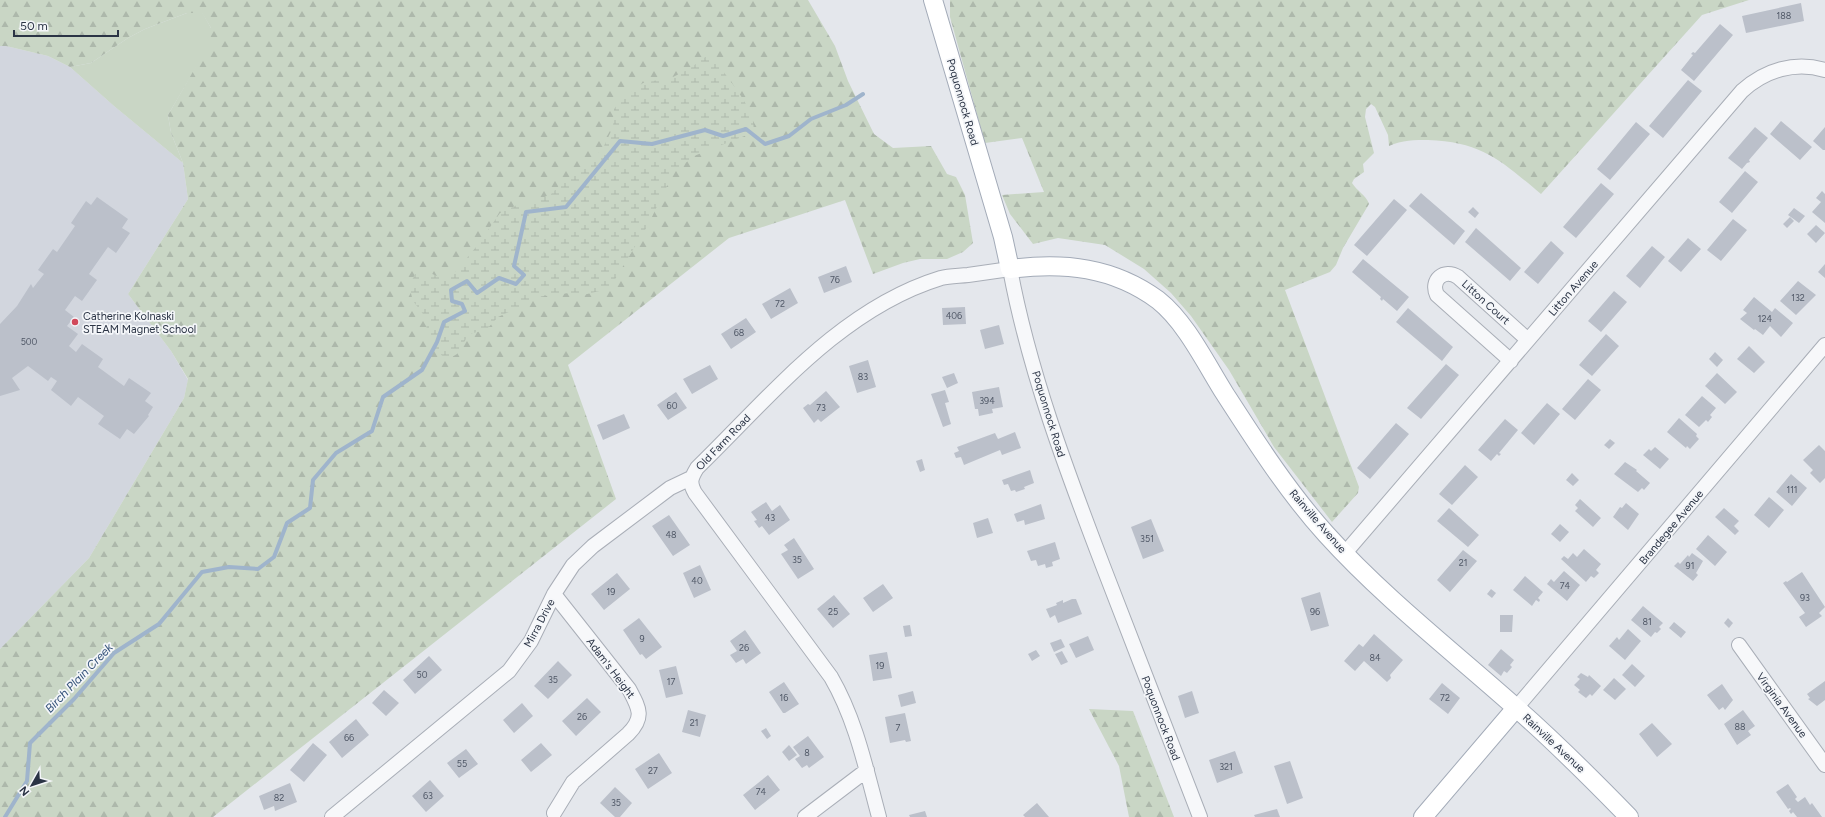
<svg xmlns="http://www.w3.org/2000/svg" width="1825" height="817" font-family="Figtree,sans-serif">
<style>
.built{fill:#d2d6de}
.green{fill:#c9d6c5}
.forest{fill:url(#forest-firs)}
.wetland{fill:url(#wetland-marsh)}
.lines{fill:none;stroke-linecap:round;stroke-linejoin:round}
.stream{stroke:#9fb4cc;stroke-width:4}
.building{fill:#bbc0ca}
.minor-casing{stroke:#a9aeb7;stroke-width:16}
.major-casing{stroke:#a3abb8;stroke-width:20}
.minor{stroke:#f7f8fa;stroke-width:14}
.major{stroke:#fff;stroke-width:18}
.poi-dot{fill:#d1495b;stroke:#f4f6f9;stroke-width:1.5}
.labels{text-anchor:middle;stroke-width:3.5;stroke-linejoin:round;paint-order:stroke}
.number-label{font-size:9px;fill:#4f5766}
.street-label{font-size:11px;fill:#2b3445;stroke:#f4f6f9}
.poi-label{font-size:11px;fill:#2b3445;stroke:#f4f6f9;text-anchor:start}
.water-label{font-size:12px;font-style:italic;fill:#34527a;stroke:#f4f6f9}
</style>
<defs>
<pattern id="forest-firs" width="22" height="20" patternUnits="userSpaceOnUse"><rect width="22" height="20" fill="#c9d6c5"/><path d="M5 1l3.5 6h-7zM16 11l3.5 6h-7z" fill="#adb8ab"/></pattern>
<pattern id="wetland-marsh" width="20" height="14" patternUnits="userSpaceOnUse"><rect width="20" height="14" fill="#c9d6c5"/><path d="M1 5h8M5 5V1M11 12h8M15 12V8" fill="none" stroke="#adb8ab"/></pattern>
</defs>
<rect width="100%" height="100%" fill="#e4e7ec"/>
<path class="built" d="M0,46H6L48,56L70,67L114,106L183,163L188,199L128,294L171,351L188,380L184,398L89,558L0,649Z"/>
<path class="green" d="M202,12L211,28V42L168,115L171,133L183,163L114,106L70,67L91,63L128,38L145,29L187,13Z"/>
<path class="forest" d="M0,0H808L835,46L848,81L874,134L893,148L931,146L947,174L956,177L965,195L973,243L963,252L947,259H920L903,263L873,274L845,200L729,238L568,365L616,499L213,817H0V649L89,558L184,398L188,379L171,351L128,294L188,199L183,163L171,133L168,115L210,42L211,28L202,13H187L145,29L128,38L91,63L70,67L48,56L6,46H0Z
M950,0H1749L1702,15L1541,194C1501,161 1483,142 1428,140C1415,140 1402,140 1389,146L1388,135L1375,107L1371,104L1366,109L1365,117L1374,153L1363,164L1364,172L1354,179L1352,183C1357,191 1366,195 1369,204L1343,248L1336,265L1330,272L1285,290L1359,487L1358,493L1332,522L1274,447L1229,370L1191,316L1171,293L1144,269L1105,245L1058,238L1033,244L1010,214L1002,195L1044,192L1022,138L985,143L950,17Z
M1089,709L1133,711L1174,817H1129L1119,766Z"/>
<path class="wetland" d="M708,55L712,56C722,72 762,115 752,133L694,156L674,172L648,225L611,286L604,290L583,295L569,293L537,297L522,306L498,317L486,330L469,334L457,354L452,357H444L434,350L427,336L426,318L413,301L409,286L415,274L430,273L444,279L456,271L476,247L500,213L517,205L540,199L551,194L565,180L593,160L604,146L613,127L614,109L623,97L643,83L673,77L689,69Z"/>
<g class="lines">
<path class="stream" d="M5,817L27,781L30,743L74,699L114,653L159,624L202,572L229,567L258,569L274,557L287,523L310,508L313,480L336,453L372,431L383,397L422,370L437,342L444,322L465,311L462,304L452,301L451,290L467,281L477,293L499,278L516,284L524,275L514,266L526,212L566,207L620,141L652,144L705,130L723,136L746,129L765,144L789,136L811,119L846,105L863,94"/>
</g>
<path class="building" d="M1801,3L1804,21L1746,33L1742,16Z
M1720,24L1733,35L1694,81L1681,70L1693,55L1691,54L1693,52L1695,53Z
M1688,80L1702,91L1663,138L1649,126Z
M1781,121L1812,147L1800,160L1770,134Z
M1636,122L1650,134L1610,180L1597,169Z
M1755,127L1768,138L1749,160L1750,162L1747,163L1742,169L1728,158Z
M1825,127V150H1823L1813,141Z
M1745,171L1758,182L1732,213L1719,202Z
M1601,183L1614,194L1576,238L1563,227Z
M1822,191L1825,194V223L1812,212L1821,202L1816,198Z
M1421,193L1465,231L1454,245L1409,206Z
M97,197L128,219L122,228L130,233L116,253L108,247L89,274L97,280L82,301L75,296L65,310L74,317L67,326L78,334L69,346L76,352L82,344L103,359L98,367L124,386L129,378L151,393L145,401L153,407L148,415L149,416L134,434L127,429L120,439L98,424L104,416L78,397L71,406L51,390L57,381L51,377L48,381L28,366L12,378L20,390L0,396V324L17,306L31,284L33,288L44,274L38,270L53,249L57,252L75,226L71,223L86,201L91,205Z
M1394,199L1407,210L1367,256L1354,245Z
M1473,207L1479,213L1475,218L1468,212Z
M1794,208L1805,216L1799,223L1788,215Z
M1790,217L1794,221L1787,228L1783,224Z
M1733,219L1747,230L1721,261L1707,250Z
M1816,225L1825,233L1816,243L1807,234Z
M1476,228L1521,268L1510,281L1465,242Z
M1688,238L1701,249L1681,272L1668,261Z
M1551,241L1564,253L1538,284L1524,272Z
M1652,246L1665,257L1640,288L1626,276Z
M1363,259L1409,297L1397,311L1383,299L1382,301L1380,299L1381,297L1352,272Z
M1825,264V278L1818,272Z
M846,266L852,282L824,293L818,277Z
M1798,281L1816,295L1796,315L1780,301Z
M790,288L798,303L771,319L762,304Z
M1614,291L1627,302L1601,332L1588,321Z
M1754,297L1772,312L1775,308L1793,323L1781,337L1770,326L1763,335L1755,329L1754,330L1740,319L1747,313L1743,310Z
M965,307L966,324L943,325L942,308Z
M1408,308L1453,347L1442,361L1396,322Z
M746,318L756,332L731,349L721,334Z
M999,325L1004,344L985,349L980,330Z
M1606,334L1619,346L1592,376L1579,365Z
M1749,346L1765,362L1754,373L1737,359Z
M1715,352L1723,360L1717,367L1709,359Z
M868,360L876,387L857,393L849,366Z
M1446,364L1459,375L1421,419L1407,408Z
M710,365L718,379L692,394L683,379Z
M954,373L958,383L947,388L942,377Z
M1717,373L1737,392L1725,404L1705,386Z
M1588,379L1601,390L1575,420L1562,409Z
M999,387L1003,407L992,409L993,413L979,416L978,409H975L972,392Z
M945,390L949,402L945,403L951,424L943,427L931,394Z
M826,391L840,407L821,422L818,419L814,423L803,408L808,404L810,405Z
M676,392L687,408L668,420L657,405Z
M1702,396L1716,408L1710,415L1712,417L1708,422L1706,420L1699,427L1685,415Z
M1547,403L1560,414L1534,445L1521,433Z
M624,414L630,428L603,440L597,425Z
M1679,418L1697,434L1696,436L1699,439L1690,449L1687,446L1686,448L1667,432Z
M1505,419L1518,430L1499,453L1501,454L1499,456L1497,454L1491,461L1478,450Z
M1396,423L1409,434L1370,479L1357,468Z
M1015,432L1021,448L1002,455L1000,450L964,465L961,457L956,458L954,453L959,451L957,447L995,433L998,439Z
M1610,439L1615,443L1609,449L1604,445Z
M1819,445L1825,451V478L1820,483L1810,473L1813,470L1803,460Z
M1655,447L1669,459L1660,469L1643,455L1649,449L1651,451Z
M922,459L925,470L920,472L916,461Z
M1625,462L1637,470L1636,471L1650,483L1644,490L1642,488L1638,492L1614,474Z
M1465,465L1478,477L1452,505L1439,494Z
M1030,470L1034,483L1024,487L1025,489L1016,492L1015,490L1011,491L1008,484L1004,485L1002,480Z
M1572,473L1579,480L1573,486L1566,480Z
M1791,474L1807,488L1792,506L1776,492Z
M1769,497L1784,510L1769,528L1754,515Z
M1580,499L1601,518L1593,527L1575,511L1578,508L1575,505Z
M766,502L772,511L780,505L790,520L769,535L762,526L759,528L754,521L757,520L751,512Z
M1626,503L1639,514L1628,530L1613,517L1620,507L1622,508Z
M1041,504L1045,519L1025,525L1024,520L1017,522L1014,514Z
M1449,508L1479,535L1468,547L1437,521Z
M1724,508L1739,521L1734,526L1739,531L1735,535L1715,517Z
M669,515L690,545L673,556L652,526Z
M988,518L993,533L977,538L973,523Z
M1151,519L1164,551L1143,559L1131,527Z
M1560,524L1569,532L1560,542L1551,534Z
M1708,535L1727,552L1715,566L1696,549Z
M794,538L814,569L798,579L781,554L788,550L784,545Z
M1055,542L1060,559L1052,562L1053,566L1046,568L1045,564L1038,566L1036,560L1031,561L1027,551Z
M1584,549L1601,564L1596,570L1599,573L1594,578L1591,576L1586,582L1561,559L1564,556L1568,559L1573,553L1577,557Z
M1463,550L1477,561L1450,592L1437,580Z
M1692,553L1703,561L1696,573L1698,575L1693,581L1674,566L1678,562L1680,564L1688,555L1689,557Z
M700,565L711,590L694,598L683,573Z
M1564,571L1580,585L1567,601L1547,584L1551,579L1554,582Z
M1802,572L1825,607L1819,613L1822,616L1806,627L1799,617L1805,613L1783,583L1786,581L1787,582Z
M617,573L630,589L604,610L591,594Z
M1525,576L1543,592L1538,598L1540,600L1539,602L1536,600L1532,606L1513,590Z
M883,584L893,598L873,612L863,598Z
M1491,589L1496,593L1492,598L1487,594Z
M1320,592L1329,626L1311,631L1301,598Z
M834,595L850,614L833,628L817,609Z
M1072,599H1076L1082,614L1058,623L1055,615L1050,618L1046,609L1057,605L1056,603L1063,600V603Z
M1643,606L1663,623L1659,627L1661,629L1657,633L1655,632L1651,637L1631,620Z
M1500,615H1513L1512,632H1500Z
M639,618L662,647L646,659L642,654L640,655L623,630Z
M1728,618L1733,623L1729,628L1724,623Z
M1674,622L1686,632L1681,638L1669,628Z
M910,625L912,636L905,637L903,626Z
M1628,629L1641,641L1625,660L1609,646L1617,637L1619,640Z
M745,630L761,653L746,664L743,659L736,663L730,655L737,651L730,641Z
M1374,634L1403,660L1390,675L1391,678L1387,682L1364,661L1355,671L1344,661L1359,644L1363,647Z
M1088,636L1094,650L1076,658L1069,644Z
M1061,639L1065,647L1054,652L1050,643Z
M1501,649L1514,660L1510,665L1512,667L1507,673L1504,671L1501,676L1488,665Z
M1036,650L1040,656L1032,661L1028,654Z
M1062,651L1068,662L1061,665L1055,654Z
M887,652L892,678L873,681L869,655Z
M429,656L442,670L415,694L403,680Z
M558,661L572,675L548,699L534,686Z
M1632,664L1645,676L1635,687L1622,675Z
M676,666L683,694L666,698L659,670Z
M1581,673L1588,677L1589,675L1601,686L1592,696L1590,694L1586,698L1578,692L1580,690L1574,685L1580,679L1577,677Z
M1614,678L1626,689L1615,700L1603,690Z
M1825,681V700L1817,706L1808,699L1810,698L1807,694Z
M784,682L799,704L785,713H783L769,692Z
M1442,683L1460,698L1448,714L1429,699Z
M1722,684L1733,700L1725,710L1723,707L1719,710L1707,695Z
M384,690L399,703L386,716L372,703Z
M913,691L916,703L901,707L898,695Z
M1192,691L1199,713L1185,718L1178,696Z
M587,698L601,712L576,736L562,721Z
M522,703L533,716L514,733L503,720Z
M688,710L706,715L700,737L682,732Z
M1743,710L1755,726L1748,731L1751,735L1737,745L1724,724Z
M905,713L911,741L906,742L905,740L890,743L885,717Z
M356,719L369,735L342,758L329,742Z
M1652,723L1672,744L1657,757L1639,734Z
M766,728L771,736L767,739L761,731Z
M808,736L824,757L809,768L807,765L802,768L795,759L800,756L793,747Z
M313,743L327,755L304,782L290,770Z
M541,743L552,755L531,772L521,760Z
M789,745L797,755L789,761L782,752Z
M466,749L478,764L459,778L447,763Z
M1235,751L1243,773L1217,783L1209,760Z
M659,753L672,773L648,789L635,769Z
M1290,761L1303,798L1287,804L1274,766Z
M768,775L780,790L755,810L743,795Z
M430,780L444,796L426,812L412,796Z
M290,783L297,802L275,811L274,806L264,810L259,796Z
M1788,784L1797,797L1795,799L1798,802L1805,797L1810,805L1812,803L1822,817H1797L1793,812L1791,814L1789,811L1791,809L1790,808L1788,809L1776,792Z
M615,787L632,803L620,817H615L600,803Z
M1037,803L1049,817H1025L1023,815Z
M1277,809L1280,817H1255L1254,815Z
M925,811L927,817H910L909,815Z"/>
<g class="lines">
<defs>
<path id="minor" d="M1511,361L1437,295C1430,280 1444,268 1458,277L1528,340
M1345,553L1742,91C1765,70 1795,61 1825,70
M1739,645L1825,765
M1516,708L1825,345
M554,813L573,782L628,734C645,717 639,708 629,689L554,594
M332,817L509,671L531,641L554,594L573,565L593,546L670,488L691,478
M805,817L867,770
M879,817C866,769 856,720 831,677L695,493C689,482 691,478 697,468C770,397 840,309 941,278C949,276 959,276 968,275C982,273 996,271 1010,269C1029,371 1066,469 1103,566C1135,650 1168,733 1200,817"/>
<path id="major" d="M933,0L1003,237L1010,269C1064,262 1113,267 1158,300C1186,322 1206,364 1225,394C1256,442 1288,492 1326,534C1383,597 1451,650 1514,706C1554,741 1592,779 1629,817
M1423,817L1516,708"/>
</defs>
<use href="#minor" class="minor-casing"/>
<use href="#major" class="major-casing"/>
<use href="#minor" class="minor"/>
<use href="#major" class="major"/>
</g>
<circle class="poi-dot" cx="75" cy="322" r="4"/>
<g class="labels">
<g class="number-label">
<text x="1784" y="19">188</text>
<text x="835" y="283">76</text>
<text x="1798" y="301">132</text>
<text x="780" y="307">72</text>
<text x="954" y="319">406</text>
<text x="1765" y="322">124</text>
<text x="739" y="336">68</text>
<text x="29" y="345">500</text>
<text x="863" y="380">83</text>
<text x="987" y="404">394</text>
<text x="672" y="409">60</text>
<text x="821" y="411">73</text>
<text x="1792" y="493">111</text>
<text x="770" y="521">43</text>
<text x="671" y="538">48</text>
<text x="1147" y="542">351</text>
<text x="797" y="563">35</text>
<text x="1463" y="566">21</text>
<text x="1690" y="569">91</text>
<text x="697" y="584">40</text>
<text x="1565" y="589">74</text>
<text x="611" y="595">19</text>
<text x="1805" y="601">93</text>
<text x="833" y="615">25</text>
<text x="1315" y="615">96</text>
<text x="1647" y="625">81</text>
<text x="642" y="642">9</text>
<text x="744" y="651">26</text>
<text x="1375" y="661">84</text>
<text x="880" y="669">19</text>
<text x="422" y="678">50</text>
<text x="553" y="683">35</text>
<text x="671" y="685">17</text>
<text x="784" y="701">16</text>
<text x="1445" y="701">72</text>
<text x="582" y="720">26</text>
<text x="694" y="726">21</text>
<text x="1740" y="730">88</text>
<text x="898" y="731">7</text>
<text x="349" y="741">66</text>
<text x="807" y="756">8</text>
<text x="462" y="767">55</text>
<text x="1226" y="770">321</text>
<text x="653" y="774">27</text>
<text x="761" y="795">74</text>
<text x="428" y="799">63</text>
<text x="279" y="801">82</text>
<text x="616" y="806">35</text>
</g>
<g class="street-label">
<text transform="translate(963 102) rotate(74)" y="4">Poquonnock Road</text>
<text transform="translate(1573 288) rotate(-49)" y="4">Litton Avenue</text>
<text transform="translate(1486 302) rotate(42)" y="4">Litton Court</text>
<text transform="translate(1049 414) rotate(73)" y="4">Poquonnock Road</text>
<text transform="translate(723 442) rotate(-46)" y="4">Old Farm Road</text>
<text transform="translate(1318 521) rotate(49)" y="4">Rainville Avenue</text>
<text transform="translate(1671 527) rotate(-50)" y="4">Brandegee Avenue</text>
<text transform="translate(539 623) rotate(-62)" y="4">Mirra Drive</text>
<text transform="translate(611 668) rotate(53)" y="4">Adam's Height</text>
<text transform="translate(1782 705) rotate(54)" y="4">Virginia Avenue</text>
<text transform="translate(1161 718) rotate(69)" y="4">Poquonnock Road</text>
<text transform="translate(1554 743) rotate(43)" y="4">Rainville Avenue</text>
</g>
<g class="poi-label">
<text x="83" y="320">Catherine Kolnaski<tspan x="83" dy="13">STEAM Magnet School</tspan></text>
</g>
<g class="water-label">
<text transform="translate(79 678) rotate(-46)" y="4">Birch Plain Creek</text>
</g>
</g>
<g transform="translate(32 785) rotate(231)" stroke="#f4f6f9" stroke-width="3" paint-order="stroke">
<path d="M0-3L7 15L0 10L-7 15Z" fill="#2b3445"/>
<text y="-6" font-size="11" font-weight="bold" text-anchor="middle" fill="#2b3445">N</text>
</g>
<path d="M14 30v6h104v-6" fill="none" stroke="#2b3445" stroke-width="2"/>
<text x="20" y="30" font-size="12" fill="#2b3445" stroke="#f4f6f9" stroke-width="3" paint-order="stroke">50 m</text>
</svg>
